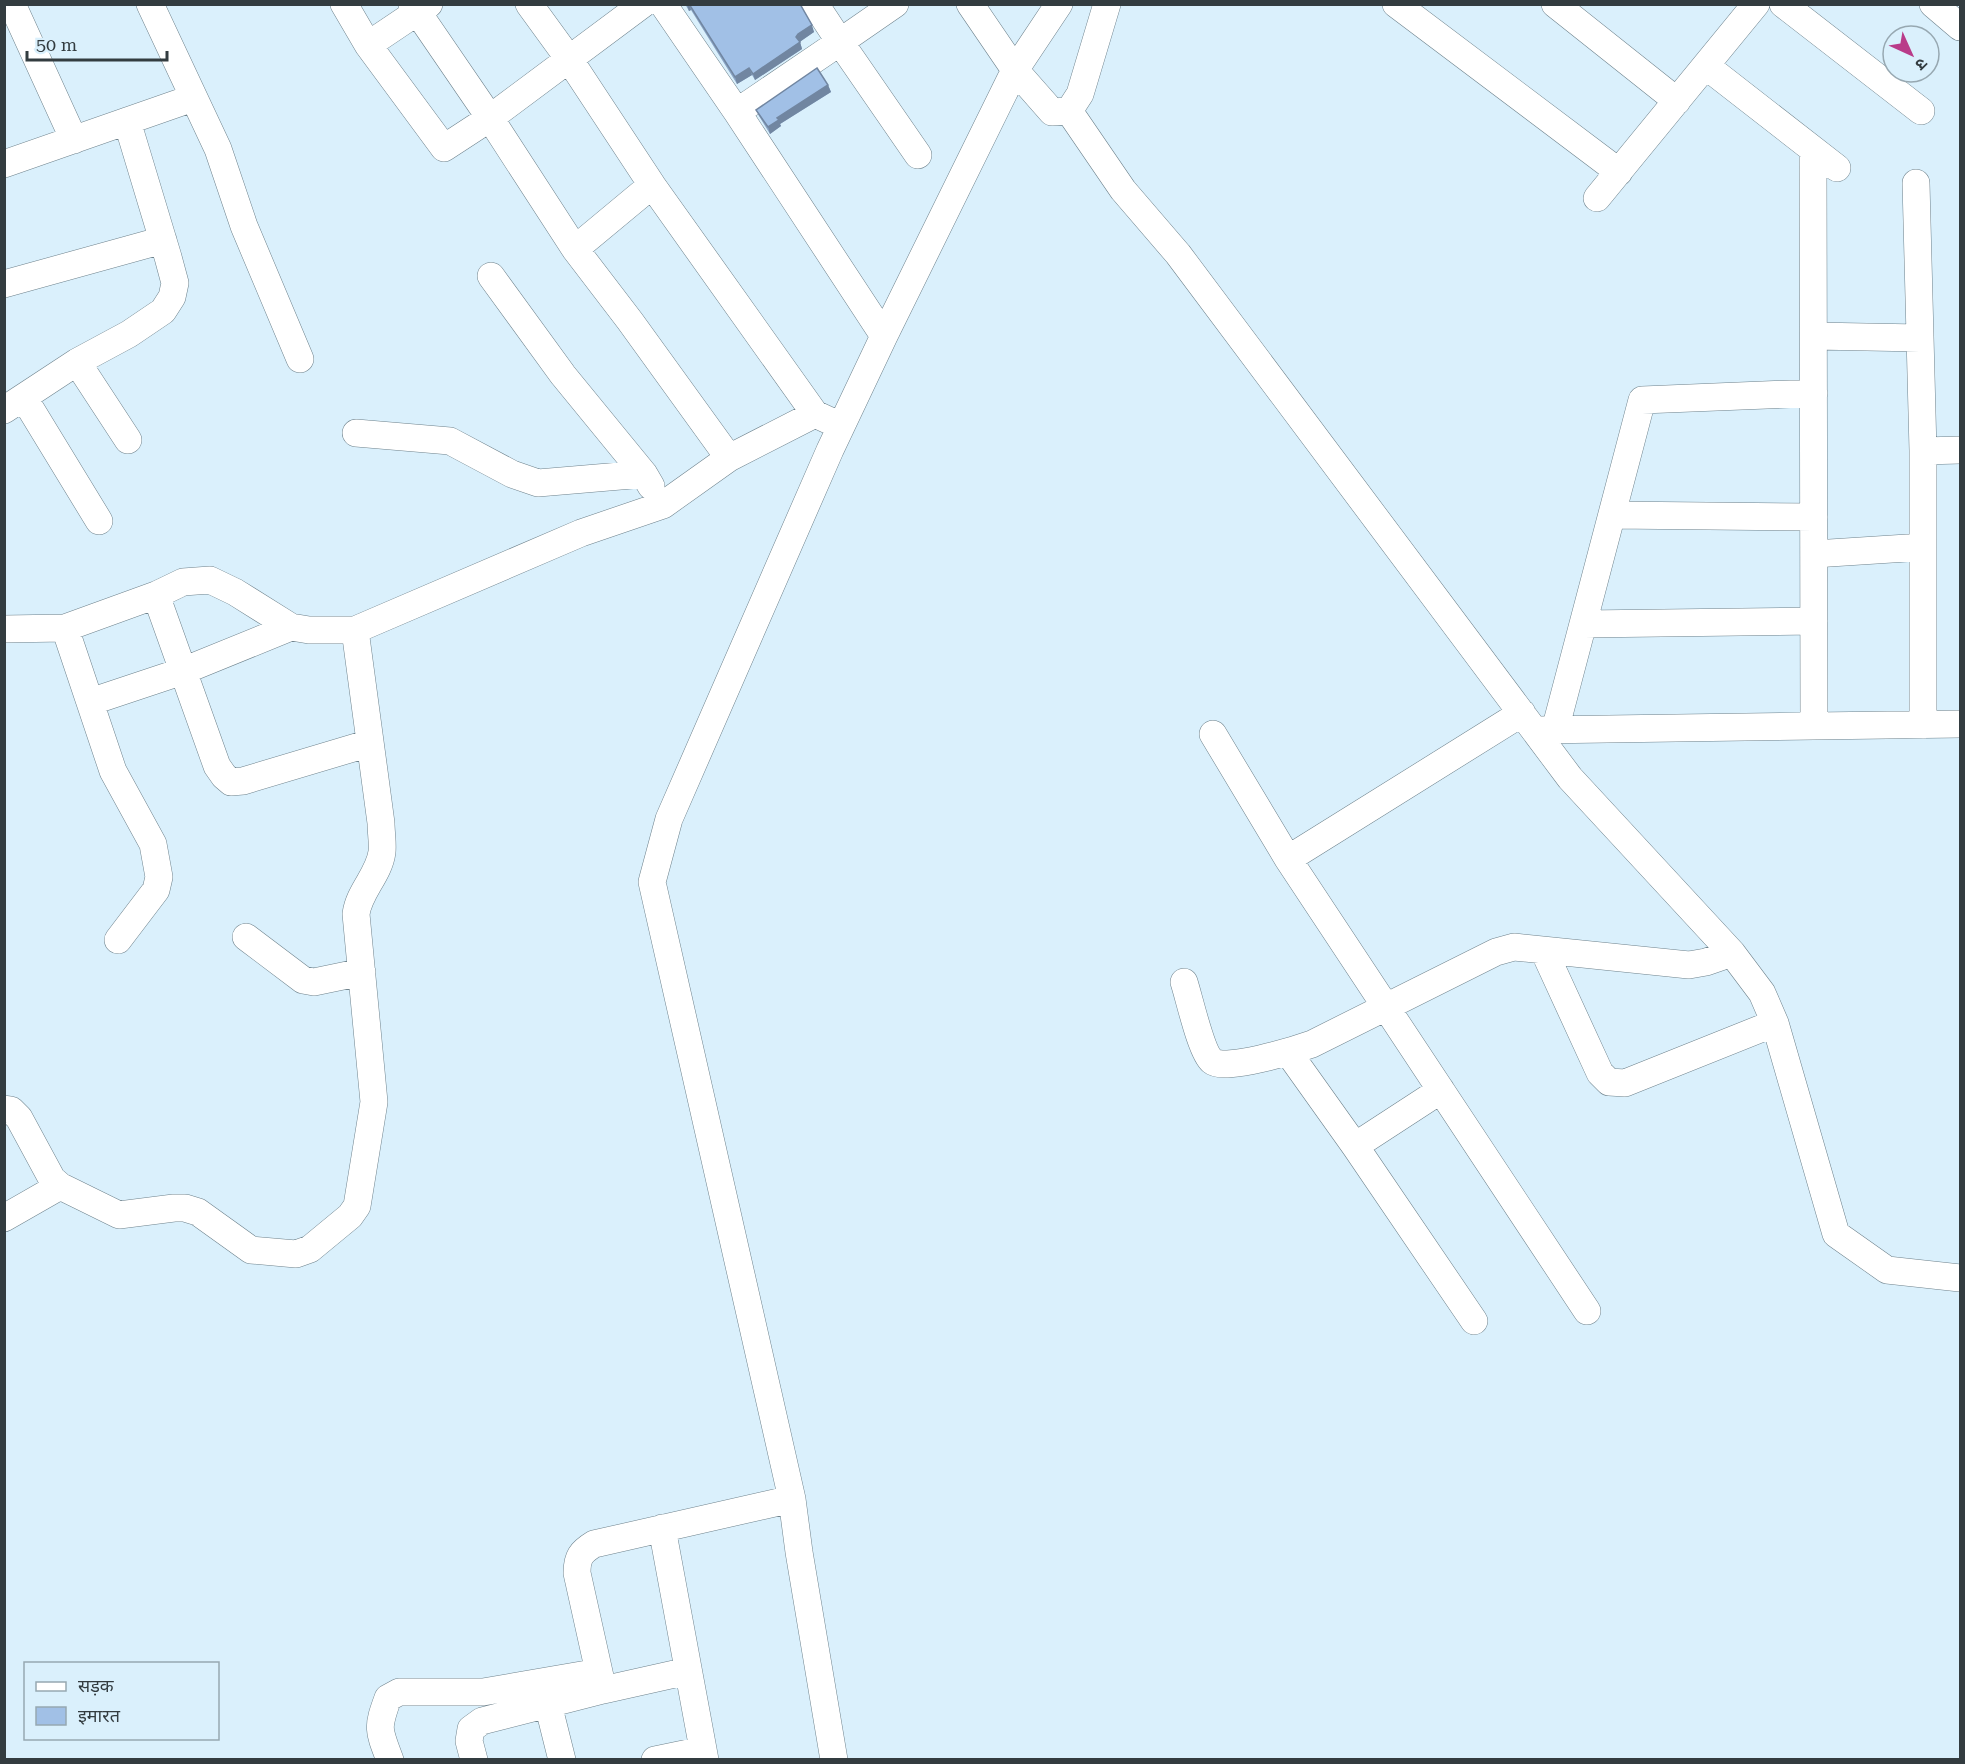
<svg xmlns="http://www.w3.org/2000/svg" width="1965" height="1764" font-family="'Roboto Serif','Noto Sans Devanagari',serif">
<style>
.lines{fill:none;stroke-linecap:round;stroke-linejoin:round}
.minor-casing{stroke:#6e828c;stroke-width:28}
.minor{stroke:#fff;stroke-width:27}
.wall{fill:#8aa5c6}
.shaded-wall{fill:#7186a1}
.building{fill:#a1c0e6;stroke:#7186a1;stroke-width:1.5}
</style>
<rect width="100%" height="100%" fill="#daf0fc"/>
<g class="lines">
<defs>
<path id="minor" d="M12,4L74,140
M150,4L218,149L244,226L300,359
M344,4L368,45L444,148L490,118L643,4
M412,4L490,118L575,249L630,321L729,458
M529,4L569,59L652,185L815,414
M663,4L737,112L884,336
M815,4L840,42L895,4
M970,4L1015,70L1052,112L1069,111L1080,94L1107,4
M1396,4L1619,172
M1555,4L1677,101
M1783,4L1921,111
M1933,4L1960,27
M368,45L429,4
M1706,66L1837,168
M1069,111L1123,190L1178,254L1570,778L1732,953L1762,993L1775,1023L1836,1234L1887,1270L1960,1278
M737,112L840,42L918,155
M1813,150L1814,726
M4,164L193,98
M1916,183L1923,451
M1597,198L1756,4
M575,249L652,185
M491,276L563,375L644,474L651,486
M4,284L163,240
M1814,336L1920,338
M77,362L128,440
M24,398L99,521
M4,410L77,362L129,334L163,311L172,297L175,283L168,257L127,121
M356,433L450,441L512,474L538,483L644,474
M1612,515L1814,517
M1814,554L1923,547
M156,595L217,766L224,776L231,782L243,781L370,743
M1584,624L1814,621
M65,628L113,771L153,844L159,877L156,890L118,940
M4,629L65,628L156,595L183,582L210,580L235,592L291,627L309,630H355L581,533L663,505L729,458L815,414L841,426
M90,702L183,671L291,627
M1923,725V451L1960,450
M1539,730L1960,724
M1555,730L1642,400L1814,393
M1213,734L1288,859L1587,1311
M1288,859L1522,713
M246,937L303,980L314,982L362,972
M1544,951L1600,1073L1609,1082L1625,1083L1775,1023
M1184,982C1189,997 1201,1052 1212,1061C1224,1072 1295,1050 1312,1044L1496,952L1514,947L1689,965L1706,962L1732,953
M1288,1052L1355,1146L1474,1321
M4,1109L11,1110L19,1118L52,1179L60,1186L119,1215L174,1208H185L198,1212L251,1250L296,1254L310,1249L350,1216L357,1206L374,1102L356,914C359,891 379,875 382,852C383,843 381,832 381,823L355,630
M1355,1146L1441,1090
M4,1218L60,1186
M662,1528L705,1760
M603,1690L577,1573C577,1557 581,1552 594,1544L792,1499
M548,1704L562,1760
M390,1760C378,1729 377,1728 388,1698L399,1692H483L599,1672
M474,1760L469,1741L471,1729L482,1721L603,1690L688,1671
M655,1760L703,1750
M834,1760L799,1552L792,1499L652,882L669,819L830,450L884,336L1015,70L1059,4"/>
</defs>
<use href="#minor" class="minor-casing"/>
<use href="#minor" class="minor"/>
</g>
<path class="wall" d="M685,4H800L814,32L801,41L800,42L802,49L755,80L752,75L737,84L691,10L689,11Z
M828,85L831,92L780,124L781,126L770,134L759,116L756,110Z"/>
<path class="shaded-wall" d="M689,4L691,10L689,11L687,5Z
M812,25L814,32L801,41L800,42L802,49L755,80L753,74L798,34Z
M749,68L752,75L737,84L735,77Z
M828,85L831,92L780,124L781,126L770,134L768,127L777,118Z"/>
<path class="building" d="M689,4H800L812,25L798,34L796,37L800,42L753,74L749,68L735,77Z
M817,68L828,85L777,118L779,120L768,127L756,110Z"/>
<rect width="1965" height="1764" fill="none" stroke="#333c40" stroke-width="12"/>
<rect x="24" y="1662" width="195" height="78" fill="#daf0fc" stroke="#97a8b1" stroke-width="1.5"/>
<rect x="36" y="1682" width="30" height="9" fill="#ffffff" stroke="#97a8b1" stroke-width="1.5"/>
<text x="78" y="1692" font-size="18" fill="#333c40">सड़क</text>
<rect x="36" y="1707" width="30" height="18" fill="#a1c0e6" stroke="#97a8b1" stroke-width="1.5"/>
<text x="78" y="1722" font-size="18" fill="#333c40">इमारत</text>
<g transform="translate(1911 54) rotate(135)"><circle r="28" fill="#daf0fc" stroke="#97a8b1" stroke-width="1.5"/>
<path d="M0-4.5L10 22L0 15L-10 22Z" fill="#b93b89"/>
<text y="-9" font-size="16" font-weight="bold" text-anchor="middle" fill="#333c40">उ</text>
</g>
<path d="M27 51v9h140v-9" fill="none" stroke="#333c40" stroke-width="3"/>
<text x="36" y="51" font-size="18" fill="#333c40" stroke="#daf0fc" stroke-width="4.5" paint-order="stroke">50 m</text>
</svg>
